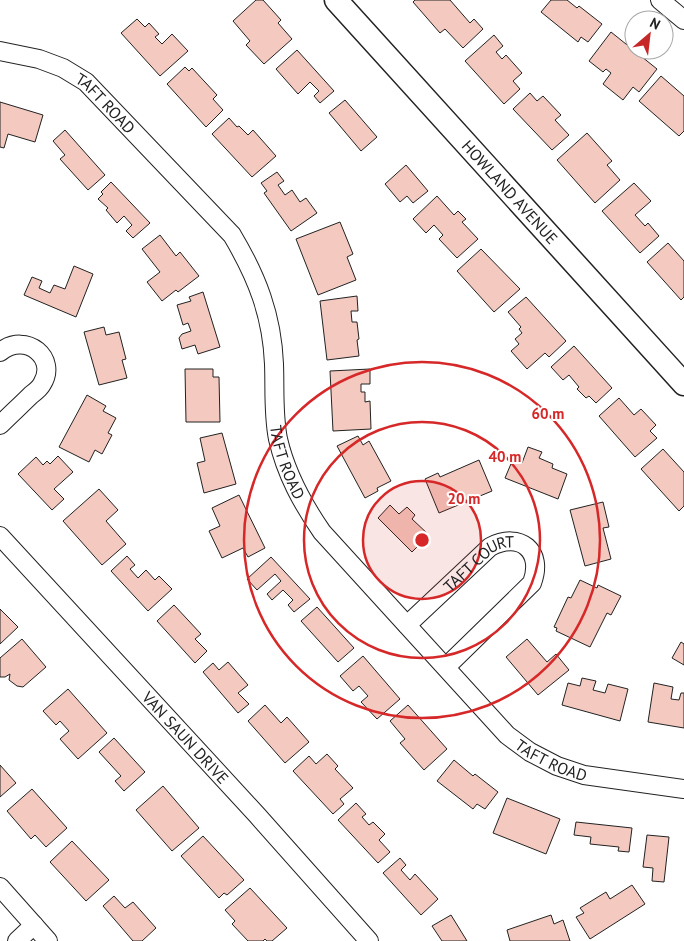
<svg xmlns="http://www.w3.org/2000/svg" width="684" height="941" font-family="'PT Sans',sans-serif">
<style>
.building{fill:#f3c9c0;stroke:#222}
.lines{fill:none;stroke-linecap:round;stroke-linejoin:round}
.minor-casing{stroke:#222;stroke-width:20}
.tertiary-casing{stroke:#222;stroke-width:25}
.minor{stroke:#fff;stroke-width:18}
.tertiary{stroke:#fff;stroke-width:22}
.ring{fill:none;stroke:#d62828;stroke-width:2.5}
.labels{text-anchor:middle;stroke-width:4;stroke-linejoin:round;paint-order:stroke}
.street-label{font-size:16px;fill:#222;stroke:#fff}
.centre{fill:#d62828;stroke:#fff;stroke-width:2.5}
.ring-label{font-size:15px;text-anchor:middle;font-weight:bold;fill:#d62828;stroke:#fff;stroke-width:4;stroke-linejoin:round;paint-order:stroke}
</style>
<rect width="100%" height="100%" fill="#fff"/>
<path class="building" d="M256,0H263L281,20L278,23L292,39L264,64L246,45L250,41L233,21Z
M415,0H450L470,23L474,19L483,29L463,48L445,29L440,33L413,2Z
M551,0H567L577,8L579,6L602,24L588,42L581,37L578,42L541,12Z
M137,19L145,27L149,23L159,34L155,37L162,44L172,34L188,51L160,76L121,33Z
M611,32L657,69L639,92L633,87L623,100L603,84L611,73L606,69L603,72L589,61Z
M494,35L503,46L496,52L502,59L506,55L522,73L513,81L520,89L504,104L465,61Z
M297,50L334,91L320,103L314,96L319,91L310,82L298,94L276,69Z
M185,67L189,71L192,68L217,95L213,99L223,110L206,127L167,84Z
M661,76L684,96V131L679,136L639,101Z
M530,93L537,101L543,96L561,115L555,120L569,135L552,150L513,109Z
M345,100L377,137L361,151L329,113Z
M0,102L43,115L35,142L8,134L4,148L0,147Z
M229,118L237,127L239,126L248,135L253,130L276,156L252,177L212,134Z
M65,130L105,175L88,190L60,159L65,155L53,141Z
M587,133L612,161L607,165L620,180L595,203L557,160Z
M406,165L428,191L413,203L407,196L400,202L385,184Z
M277,172L284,181L278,185L285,195L292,190L300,202L306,198L317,213L291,231L264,193L267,191L261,183Z
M111,182L150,223L133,238L126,231L132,225L124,216L117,223L106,210L108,208L98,199L103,194L101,192Z
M634,183L651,201L635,215L645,226L648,223L659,236L640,253L602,211Z
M437,196L454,215L458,211L466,219L462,222L478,239L457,258L439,239L443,235L434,225L426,233L413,219Z
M340,222L353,254L347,257L356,280L318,295L296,239Z
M160,235L176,256L180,252L199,276L178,292L176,290L162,301L147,282L160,272L142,249Z
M668,243L684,261V297L681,300L647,262Z
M481,249L520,289L494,312L457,271Z
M74,266L93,274L76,317L24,295L32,277L42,281L39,288L50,293L54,285L65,289Z
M203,292L220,347L198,354L195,345L182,349L179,338L182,334L191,331L188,323L183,325L177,305L191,301L189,297Z
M357,296L358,311H351L352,322H357L359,339L357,340L359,356L327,360L320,301Z
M526,297L566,341L549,357L545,353L527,369L511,351L519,344L515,339L522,333L519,329L521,327L508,312Z
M104,327L106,335L119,332L126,359L122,360L127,378L99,385L84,332Z
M574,346L612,388L596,403L589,396L586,398L577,389L579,387L569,375L563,380L551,367Z
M185,369H213V377H219L220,422H186Z
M370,369V384H361V392H365V402L370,401L371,429L333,431L330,371Z
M87,395L106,406L103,411L116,418L108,433L112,435L102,454L95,450L89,462L59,447Z
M619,398L634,415L641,409L656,425L650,431L657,438L635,457L599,416Z
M222,433L236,484L204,493L197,463L205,461L200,438Z
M358,436L363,445L369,441L391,481L377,488L378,491L365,498L337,446Z
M528,447L542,452L539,458L553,464L552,468L567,474L558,499L505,478L513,459L522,463Z
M663,449L684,472V506L679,511L641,469Z
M58,456L73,472L54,489L64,499L52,510L18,474L36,457L43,465L47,461L50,464Z
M479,460L492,491L439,513L425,479L438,473L440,477Z
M99,489L118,510L106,521L126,544L102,565L63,521Z
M239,495L265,548L248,557L243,548L222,558L209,531L220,526L212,508Z
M603,502L609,527L603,528L611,559L585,566L570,510Z
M390,505L399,514L407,507L415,515L412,519L429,535L412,552L378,518Z
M127,556L135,565L130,569L138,578L146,570L155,580L159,576L172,589L148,611L111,571Z
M271,557L310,599L294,612L288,605L293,600L283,590L272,600L267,594L281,581L275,574L257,590L247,579Z
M580,580L597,588L598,585L621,596L611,615L607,613L590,647L556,631L557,628L554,627L568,597L571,598Z
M174,605L201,634L195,639L207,651L195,663L157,621Z
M317,607L354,648L338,662L301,621Z
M0,609L18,627L0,644Z
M22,639L46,667L23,687L17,686L9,680L10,674L5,677H0V658Z
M527,639L547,662L556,654L569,670L538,695L506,657Z
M681,642L684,644V665L672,658Z
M363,656L400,699L377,719L361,702L368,696L359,686L353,691L340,676Z
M228,662L248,685L238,693L249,704L238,713L203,672L213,663L219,670Z
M582,678L596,681L593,690L605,693L608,684L628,689L620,721L562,705L568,683L580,686Z
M654,683L673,687L671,699L679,700L681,693H684V728L648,722Z
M68,689L107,733L78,759L60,739L69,731L60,721L56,725L43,711Z
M265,705L281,723L287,717L309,742L285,763L248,721Z
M408,705L447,749L424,770L400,743L405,739L390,721Z
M114,738L145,772L124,791L115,781L121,776L99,752Z
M327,754L338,766L335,769L353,788L340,799L344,804L333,814L293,771L309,756L316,764Z
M454,760L473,776L475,774L498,792L485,809L477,804L473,809L437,781Z
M0,765L16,783L0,797Z
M163,786L199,828L172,851L136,810Z
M32,789L67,828L46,847L35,835L31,839L7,811Z
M507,798L560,819L546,854L493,833Z
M356,803L366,814L362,817L369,825L373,822L385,834L379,840L390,852L378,863L338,820Z
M576,822L632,828L629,852L618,851L619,847L590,844L591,837L574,835Z
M647,835L669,837L664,882L652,881L653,868L643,867Z
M203,836L244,880L227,895L224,893L219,898L181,856Z
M72,841L109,880L86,901L50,862Z
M400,858L406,865L401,870L410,880L415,874L438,899L421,915L383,873Z
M632,885L645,904L590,939L576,917L584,913L580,908L606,892L610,899Z
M250,888L287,928L272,941H267L265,939L263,941H248L232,924L235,921L225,910Z
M114,896L125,908L133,902L156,928L142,941H133L103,906Z
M451,915L467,941H442L432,926Z
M551,915L554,924L563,920L570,941H510L507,930Z"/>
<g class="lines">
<defs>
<g id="minor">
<path d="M660,0L684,20"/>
<path id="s1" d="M0,51L39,59L63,68L86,82L232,235C257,277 272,315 274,364C275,389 273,414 278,439C286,474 302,503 322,532L507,735L530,752L557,766L584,775L684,789"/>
<path d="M0,352C27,331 58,359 42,384C40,388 35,392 31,395C21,405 10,415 0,425"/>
<path id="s2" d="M0,536L257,815L369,941"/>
<path id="s3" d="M407,625L490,547C520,531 544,551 532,583L446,667"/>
<path d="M0,887L48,941"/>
<path d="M17,941L34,925"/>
</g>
<g id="tertiary">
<path id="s4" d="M336,0L684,384"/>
</g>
</defs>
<use href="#minor" class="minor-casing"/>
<use href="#tertiary" class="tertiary-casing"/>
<use href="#minor" class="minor"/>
<use href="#tertiary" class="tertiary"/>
</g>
<circle cx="422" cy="540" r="59" fill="#d62828" fill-opacity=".12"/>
<g class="ring">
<circle cx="422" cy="540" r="59"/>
<circle cx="422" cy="540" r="118"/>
<circle cx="422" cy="540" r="178"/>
</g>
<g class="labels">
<g class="street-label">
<text dy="6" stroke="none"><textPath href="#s1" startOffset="121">TAFT ROAD</textPath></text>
<text dy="6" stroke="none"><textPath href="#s4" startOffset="259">HOWLAND AVENUE</textPath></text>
<text dy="6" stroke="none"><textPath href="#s1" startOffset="541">TAFT ROAD</textPath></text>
<text dy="6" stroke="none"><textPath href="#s3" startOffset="96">TAFT COURT</textPath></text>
<text dy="6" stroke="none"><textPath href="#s2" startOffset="274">VAN SAUN DRIVE</textPath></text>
<text dy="6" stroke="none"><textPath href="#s1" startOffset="946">TAFT ROAD</textPath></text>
</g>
</g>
<circle cx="422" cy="540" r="8" class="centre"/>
<g class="ring-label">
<text x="548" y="419">60 m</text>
<text x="505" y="462">40 m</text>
<text x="464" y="504">20 m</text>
</g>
<g transform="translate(649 35) rotate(28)"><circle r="24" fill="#ffffff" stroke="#a7a7a7"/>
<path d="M0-4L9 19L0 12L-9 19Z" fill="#c62828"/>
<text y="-8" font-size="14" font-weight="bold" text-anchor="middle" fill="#222222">N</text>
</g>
</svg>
